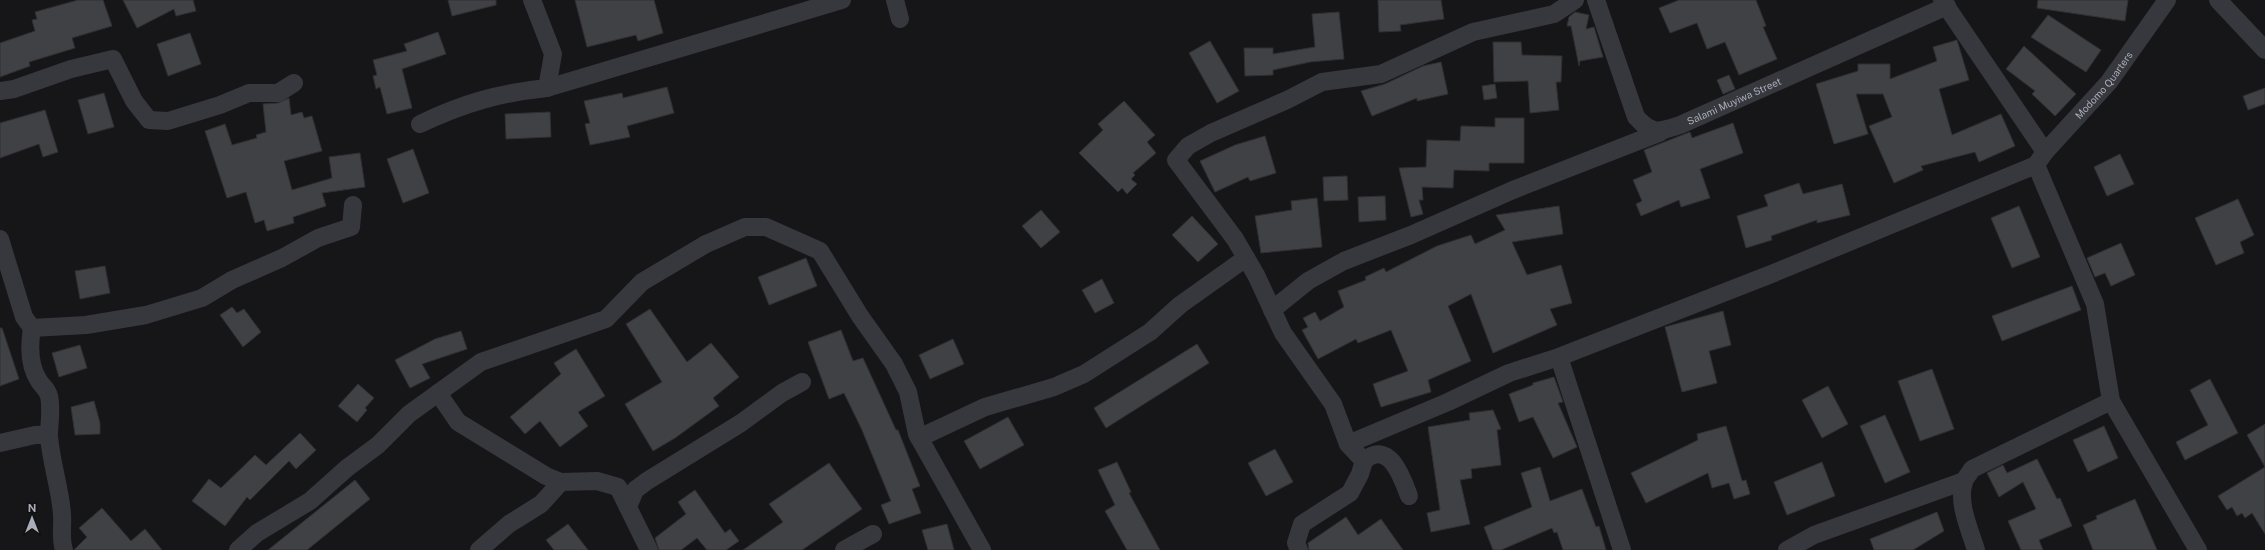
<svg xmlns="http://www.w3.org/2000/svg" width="2265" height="550" font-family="'Public Sans',sans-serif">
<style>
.building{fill:#404145;stroke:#303034}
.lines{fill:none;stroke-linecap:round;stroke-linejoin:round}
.street{stroke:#37383d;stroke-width:18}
.labels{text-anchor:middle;stroke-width:3;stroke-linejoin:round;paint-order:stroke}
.street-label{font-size:10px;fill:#a8adb8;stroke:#111113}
</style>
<rect width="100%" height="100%" fill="#161618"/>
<path class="building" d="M78,0H103L112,26L72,38L75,48L29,62L30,66L0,77V43L35,31L32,20L37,19L35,12Z
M123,0H193L196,11L176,16L174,9L137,28Z
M448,0H496V5L452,16Z
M575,0H654L663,33L638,41L636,35L587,47Z
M1378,0H1441L1444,19L1400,25L1401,31L1379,32Z
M1679,0H1756L1766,26L1763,27L1777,59L1739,75L1725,42L1707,49L1697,23L1670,33L1659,8Z
M2038,0H2128L2125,21L2037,8Z
M1339,12L1344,59L1310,62L1273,70V75L1245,76L1244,48H1273V54L1315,47L1312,14Z
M1575,12L1589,15L1586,29L1594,27L1603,57L1580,61L1579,66L1571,26H1567L1569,17Z
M2048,15L2101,50L2086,72L2031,37Z
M438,32L446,54L402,69L412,108L387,114L380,87L376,89L373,76L377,75L373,60L407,51L404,44Z
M190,33L201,64L168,76L157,44Z
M1957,40L1969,80L1939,89L1952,135L2001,114L2015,146L1979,162L1975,152L1921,166L1923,170L1894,183L1869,126L1892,117L1883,94H1856L1868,134L1834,144L1816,84L1858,71V64H1890V79L1937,61L1933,47Z
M1210,41L1239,91L1217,103L1189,53Z
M1493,42H1521L1522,55L1562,56L1561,82H1556L1559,110L1530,113L1528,81L1494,82Z
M2024,46L2076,94L2055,116L2032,94L2035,91L2006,69Z
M1441,62L1448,94L1417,101V98L1372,116L1361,91L1385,84L1423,66Z
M1729,75L1735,89L1723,94L1717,80Z
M1495,84L1497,98L1484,100L1482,86Z
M667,87L674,113L627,126L630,137L590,145L585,124L590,123L584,101L622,93L623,98Z
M2265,88V104L2248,110L2243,96Z
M104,93L114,127L88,134L78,100Z
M289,98L291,115L302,112L304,118L312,116L322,151L284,161L292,190L332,178L329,157L360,153L365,187L322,193L326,206L293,217L294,223L267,231L264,220L255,223L246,192L227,198L205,131L225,124L232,145L257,138L256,135L266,132L263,104L278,103Z
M1124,101L1155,135L1147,142L1156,153L1133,173L1135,175L1131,179L1137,184L1127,194L1122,188L1118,192L1079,153L1103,130L1098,124Z
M45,110L58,152L43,157L39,144L0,158V123Z
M550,112L551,137L506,139L505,114Z
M1495,118H1524V163H1489V171L1454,170L1453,188L1422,187L1423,200H1419L1423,214L1411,217L1399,168L1426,167L1427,140L1460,141L1461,126L1495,127Z
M1733,123L1743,153L1700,169L1710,198L1681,207L1679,200L1641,216L1636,204L1642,201L1633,180L1652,172L1644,150L1690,132L1692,138Z
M1265,136L1276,173L1250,181L1248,177L1215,192L1200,161L1235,145Z
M413,149L429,193L403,203L387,159Z
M2120,154L2134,184L2107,196L2094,167Z
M1347,176L1348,200L1324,201L1323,177Z
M1799,183L1803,194L1842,184L1850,215L1817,223V220L1771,236L1772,240L1746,248L1737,216L1768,206L1764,195Z
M1385,196L1386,220L1359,222L1358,197Z
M1317,198L1322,247L1261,253L1255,216L1292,210L1291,201Z
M2238,199L2254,235L2240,242L2244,253L2216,265L2195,218Z
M1559,206L1563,234L1512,242L1527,275L1561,265L1572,303L1550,309L1557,325L1493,353L1471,294L1448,306L1471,361L1428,380L1431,392L1381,407L1373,384L1408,371L1391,330L1358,343L1356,339L1318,359L1302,330L1308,327L1303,318L1315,312L1320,321L1344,307L1338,291L1366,280L1365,277L1384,268L1386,272L1437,246L1471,235L1475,244L1505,230L1496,215Z
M2019,206L2040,257L2012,268L1991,218Z
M1041,210L1060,232L1041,248L1022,226Z
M1192,216L1218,244L1198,262L1172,235Z
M2121,243L2135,275L2111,286L2105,273L2095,277L2087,258Z
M806,258L817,286L769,305L758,277Z
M105,266L110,293L80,299L75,271Z
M1102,279L1114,303L1095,313L1082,290Z
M2072,286L2081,310L2002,341L1992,316Z
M232,307L237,313L244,309L261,332L243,347L220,315Z
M650,309L687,362L711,343L739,377L713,398L719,406L675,438L653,451L625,404L662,382L626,324Z
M1723,311L1731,345L1709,351L1717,383L1682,392L1665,327Z
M0,328H2L19,379L0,386Z
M841,330L853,361L863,358L896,430H898L920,486L912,489L921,513L889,524L881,505L891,501L862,430L844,393L829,399L808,342Z
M461,331L467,349L422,364L430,378L410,388L395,360L435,339Z
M953,339L964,364L930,379L919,355Z
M1197,344L1209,363L1106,428L1094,408Z
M80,345L87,368L59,377L52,353Z
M576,349L605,396L578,412L588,426L560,447L540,421L525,434L510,417L561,374L554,363Z
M1932,369L1954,429L1920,441L1898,381Z
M1554,377L1563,402L1558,403L1577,447L1553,458L1533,417L1519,422L1509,394L1533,385V383Z
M2210,379L2238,433L2185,460L2176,442L2208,425L2190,390Z
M358,384L374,398L365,408L367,410L357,422L338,406Z
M1828,386L1848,424L1822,438L1802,400Z
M94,401L100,423V434L75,435L71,407Z
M1493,410L1501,429L1497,430L1501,465L1471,469L1472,478L1460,480L1470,524L1431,532L1427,513L1440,510L1428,427L1470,420L1469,413Z
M1885,415L1910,472L1885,483L1860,426Z
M1008,417L1024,445L980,469L964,441Z
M2265,424V467L2247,435Z
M1726,426L1742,481L1746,480L1750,494L1734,499L1729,483L1712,488L1708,473L1646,503L1631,473L1698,440L1697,434Z
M2104,426L2118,458L2088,472L2073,440Z
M300,433L316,450L296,469L289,461L250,500L247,497L225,526L192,501L209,479L221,488L255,455L266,465Z
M1275,449L1293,482L1266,496L1248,463Z
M2037,459L2057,499L2060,498L2072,526L2039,540L2043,550H2021L2008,521L2036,509L2023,482L1999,497L1987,473L2003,465L2007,473Z
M1117,462L1131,492L1129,493L1160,550H1127L1105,511L1115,505L1098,470Z
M1822,462L1835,496L1787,515L1774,482Z
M829,463L862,509L802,550H743L783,522L769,504Z
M1540,467L1550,501L1582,489L1596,527L1599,526L1606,550H1563L1557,532L1554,533L1552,528L1501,550H1493L1484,527L1532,507L1521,473Z
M2265,467V534L2252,513L2245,518L2242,513L2237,516L2232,507L2227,510L2218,496Z
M355,480L370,499L307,550H268Z
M695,490L725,533L730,529L739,541L726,550H707L697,538L681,550H659L655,538L686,514L678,502Z
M2135,499L2157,550H2093L2083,525L2097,519L2096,516Z
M102,508L131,541L145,529L162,550H74L87,537L79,528Z
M1937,512L1944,531L1913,550H1874L1870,539Z
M1346,517L1358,535L1381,519L1403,550H1309L1308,543Z
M568,524L588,550H554L546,540Z
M947,524L954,550H928L922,530Z"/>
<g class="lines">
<g class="street">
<path d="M895,0L900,19"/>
<path id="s1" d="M1596,0L1636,117C1652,135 1659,132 1680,125L1947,6"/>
<path d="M1942,0L2045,152"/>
<path d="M2218,0L2265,50"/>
<path d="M547,88L842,0"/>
<path d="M0,91L14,89L71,69L113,59L134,101L149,120L168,121L220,105L249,93H278L294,83"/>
<path d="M420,124C464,103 499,93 547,88L553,54L532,0"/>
<path d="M2036,165L2095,304L2111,401L2198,550"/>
<path id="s2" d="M2036,165L2045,152L2109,82L2167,0"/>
<path d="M0,239L24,317L32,328L86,325L146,315L202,298L232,280L282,258L318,238L351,227L353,205"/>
<path d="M1272,310L1308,281L1344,261L1411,235L1513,190L1661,132"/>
<path d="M32,328C29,346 29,366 39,381C43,387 47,389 49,396C52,409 49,423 49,436C51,463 60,487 62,514C63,526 60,538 64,550"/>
<path d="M1559,357L1622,550"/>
<path d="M438,393L458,422L546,476L561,482L597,481L618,487L649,550"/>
<path d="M919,438L985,407L1054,387L1084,374L1150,332L1180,305L1246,258"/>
<path d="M0,443L35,435H49"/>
<path d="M1348,444L1448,402L1509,373L1559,357L1774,273L2036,165"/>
<path d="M1364,461C1389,439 1402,477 1409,496"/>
<path d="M628,507L635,490L647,481L741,423L782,393L802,382"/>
<path d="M238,550L257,533L310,501L347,468L378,445L409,414L481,362L606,319L642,282L706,244L745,227H766L820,251L860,316L894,364L908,392L917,434L982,550"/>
<path d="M479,550L509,524L541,504L561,482"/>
<path d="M844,550L873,534"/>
<path d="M1299,550L1296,543L1302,524L1350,493L1360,474L1364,461L1348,444L1333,404L1283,333L1256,275L1235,239L1176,160L1188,146L1211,133L1287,100L1322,82L1381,74L1473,32L1554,14L1575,0"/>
<path d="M1787,550L1814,535L1964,481"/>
<path d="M1976,550C1970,530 1957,503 1964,482C1965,478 1970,473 1972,469L2111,401"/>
</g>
</g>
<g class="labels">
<g class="street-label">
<text dy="4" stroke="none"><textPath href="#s2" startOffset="105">Modomo Quarters</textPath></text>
<text dy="4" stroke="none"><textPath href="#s1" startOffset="232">Salami Muyiwa Street</textPath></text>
</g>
</g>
<g transform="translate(32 518)" stroke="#111113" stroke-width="3" paint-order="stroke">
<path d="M0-3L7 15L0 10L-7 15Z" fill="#a8adb8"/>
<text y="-6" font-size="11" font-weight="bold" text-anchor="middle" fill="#a8adb8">N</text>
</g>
</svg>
